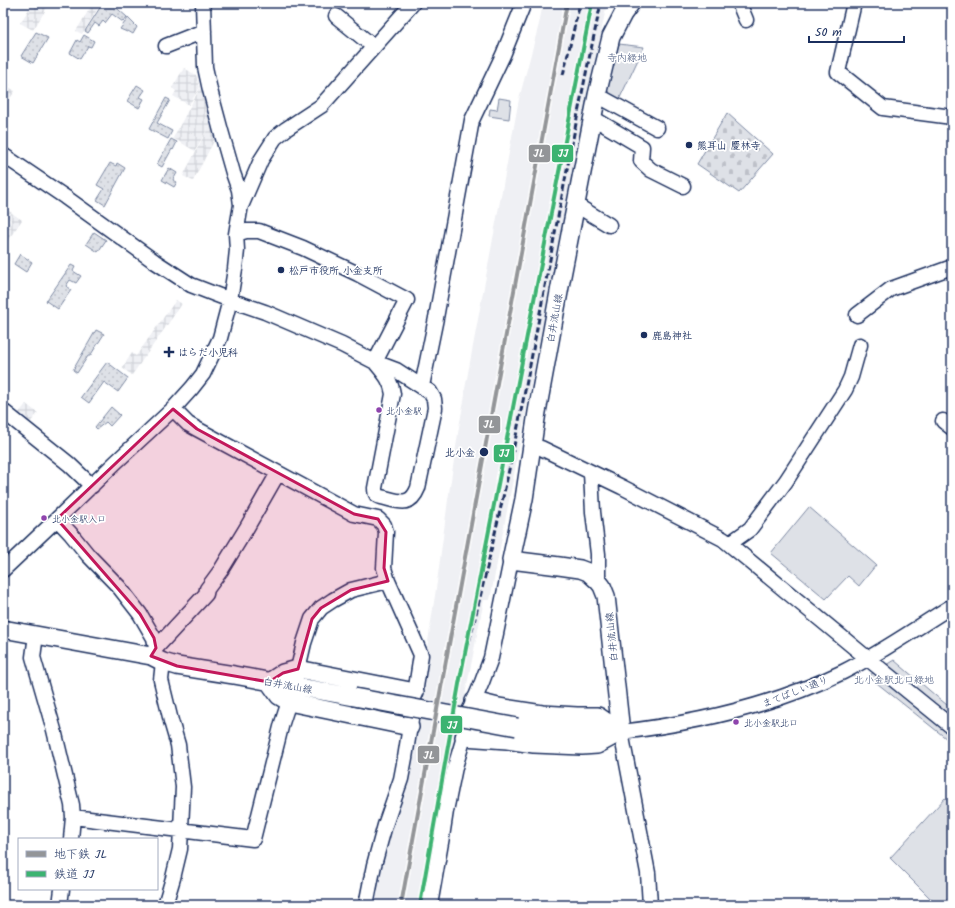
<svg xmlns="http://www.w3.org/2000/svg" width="955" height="908" font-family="Kalam,'Klee One',sans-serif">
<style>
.built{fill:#eff0f4}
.industrial{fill:url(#industrial-grid)}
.grass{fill:url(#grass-dots);stroke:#7c88a2}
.cemetery{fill:url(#cemetery-stones);stroke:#7c88a2}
.park{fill:#dee1e7;stroke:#7c88a2}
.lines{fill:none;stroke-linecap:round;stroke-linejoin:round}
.minor-casing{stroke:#1b2f5e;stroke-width:17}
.major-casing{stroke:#1b2f5e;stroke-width:20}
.minor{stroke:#fff;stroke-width:14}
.major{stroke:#fff;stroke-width:17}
.rail{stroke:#1b2f5e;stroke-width:3;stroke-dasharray:6 3;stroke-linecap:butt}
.major-bridge-casing{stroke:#1b2f5e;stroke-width:20;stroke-linecap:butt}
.major-bridge{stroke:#fff;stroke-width:17}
.rail-1-casing{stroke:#fff;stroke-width:7}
.rail-1{stroke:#3cb371;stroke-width:4}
.metro-1-casing{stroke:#fff;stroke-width:7}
.metro-1{stroke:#939598;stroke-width:4}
.marked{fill:#c2185b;fill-opacity:0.2;stroke:#c2185b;stroke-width:3;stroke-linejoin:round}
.poi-dot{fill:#1b2f5e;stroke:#fff;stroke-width:1.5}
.bus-dot{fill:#8e44ad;stroke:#fff;stroke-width:1.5}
.labels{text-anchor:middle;stroke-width:3.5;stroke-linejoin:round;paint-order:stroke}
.bus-label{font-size:9px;fill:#1b2f5e;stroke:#fff;text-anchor:start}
.park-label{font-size:10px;fill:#4c5c80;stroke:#fff}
.poi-label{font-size:10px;font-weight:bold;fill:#1b2f5e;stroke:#fff;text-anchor:start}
.street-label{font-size:10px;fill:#1b2f5e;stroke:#fff}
.stop-label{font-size:10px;font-weight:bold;fill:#1b2f5e;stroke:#fff;text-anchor:end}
.line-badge{stroke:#fff;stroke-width:1.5}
.badge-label{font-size:11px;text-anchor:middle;font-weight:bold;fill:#fff}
</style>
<defs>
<pattern id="industrial-grid" width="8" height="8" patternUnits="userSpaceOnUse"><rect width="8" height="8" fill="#eff0f4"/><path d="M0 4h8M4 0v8" fill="none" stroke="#ccced4"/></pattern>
<pattern id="grass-dots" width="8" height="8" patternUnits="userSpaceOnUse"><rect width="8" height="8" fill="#dee1e7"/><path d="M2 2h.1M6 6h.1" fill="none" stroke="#bec1c9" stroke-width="1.8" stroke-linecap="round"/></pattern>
<pattern id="cemetery-stones" width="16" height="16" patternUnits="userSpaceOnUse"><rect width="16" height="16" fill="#dee1e7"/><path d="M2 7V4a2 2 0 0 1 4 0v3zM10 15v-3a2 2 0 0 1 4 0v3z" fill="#bec1c9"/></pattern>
</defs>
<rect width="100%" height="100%" fill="#fff"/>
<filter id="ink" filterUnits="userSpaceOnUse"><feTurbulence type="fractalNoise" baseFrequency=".025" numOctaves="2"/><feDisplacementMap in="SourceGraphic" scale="8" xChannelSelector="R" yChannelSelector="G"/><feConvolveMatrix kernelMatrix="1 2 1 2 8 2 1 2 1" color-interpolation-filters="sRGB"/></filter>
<g filter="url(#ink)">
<path class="built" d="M543,3H607L535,364L490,600H484L438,830L424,905H371L373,890L397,805L409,777L416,744L426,655L437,582L448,500L459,427L465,395V389L519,99L539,24Z"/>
<path class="industrial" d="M33,3H50L33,30L20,23Z
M93,3H101L82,34L76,31Z
M184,68L196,75L200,87L189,105L173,96L176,91L172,88Z
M4,81L10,84L9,87L15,91L9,100L3,99V82Z
M200,88L211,122L195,151L173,138Z
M210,124L215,139L193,181L183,176Z
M9,211L22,220L4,246L3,245V231L11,220L6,216Z
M176,300L182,304L132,375L122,368L132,353L136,356Z
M26,404L38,413L29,424L18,414Z"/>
<path class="grass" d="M103,3H111L127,17L123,22L112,14L105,23L103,21L99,26L95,23L88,33L85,31Z
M128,18L137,27L133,34L128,31L127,32L120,29Z
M36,32L48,38L33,63L21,56Z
M84,35L94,41L91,47L88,46L80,59L70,53L77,40L80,42Z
M137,85L145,90L140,97L144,99L139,108L127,101Z
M166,98L170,100L157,123L172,131L168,139L149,129Z
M171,139L177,142L173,150L172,149L162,167L157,164Z
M110,163L116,166L117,163L125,168L105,205L97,200L104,189L97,185Z
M169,168L177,173L173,180L177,182L174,187L162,180Z
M94,232L106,240L98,252L86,244Z
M20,254L32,262L26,272L14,264Z
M71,265L75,267L73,271L81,276L76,283L70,280L66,286L71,290L58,309L46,301Z
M96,330L104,334L90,356H88L77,373L73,370Z
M107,362L128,378L118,392L104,382L89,403L81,397Z
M111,407L120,415L110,426L106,422L97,429L95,427Z"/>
<path class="cemetery" d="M727,113L773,154L739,193L697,164Z"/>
<path class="park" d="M619,44L644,47L618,102L605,89Z
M499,98L511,100L509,119L489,116L490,109L497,110Z
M809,507L876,565L859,586L848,576L826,599L771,553Z
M894,660L936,696L952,709V743L868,676Z
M945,798L952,805V900L943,905H937L890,858Z"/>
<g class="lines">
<defs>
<path id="minor" d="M739,3L746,20
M854,3L838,72L883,108L952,117
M336,16L374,47
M166,46L204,31
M597,95L657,128
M593,118L642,147L641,161L651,170L683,186
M3,155L65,197L154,261L191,285L230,300L265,312L342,345L375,362L396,370L430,392L434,399L435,408L418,488C410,508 399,501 381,497C376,496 375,494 375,488L393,394C391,380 384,373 375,362
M242,204L261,160L275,138L286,129L321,106L413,3
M576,205L609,225
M236,234L246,231H259L303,248L358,274L407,300L375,362
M857,315L891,289L952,267
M422,386L436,318L472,120L503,55L524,3
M173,409L188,424L197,429L354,514L378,519L384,525L386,532L384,568L388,581L421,655L405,758L401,779L385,825L374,865L366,905
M3,411L69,464L92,486
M943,421L952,428
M532,446L541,448L622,487L723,539L867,658L952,727
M591,473L593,512L598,554V581
M57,519L71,534L88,555L119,587L140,614L154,638L156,648
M729,544L750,529L786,481L845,390L851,377L860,345
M3,570L57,519L116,462L173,409L192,388L203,374L220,338L230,300L235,269L237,250L236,234L241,205L239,190L233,173L221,131L210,90L205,67L203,3
M36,635L33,657L54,730L72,805L73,817L71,839
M151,656L156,648L206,594L207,589L221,570L246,529L278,473
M163,662L161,680L171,721L178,745L183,787L180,849L173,878L165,905
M73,817L253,839L282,723L294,686L304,643L312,619L321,608L333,600L351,590L388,581
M60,905L62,889
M430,905L442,837L446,811L455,767L464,737L469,711L474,701L482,682L491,658L511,560
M650,905L648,873L621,732C697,723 773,706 843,672C881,653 916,628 952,606"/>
<path id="major" d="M3,629L151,656L163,662L177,666L234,675L354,697
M474,701L498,707L542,714L577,716H598L621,732
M410,727L289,702L279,696L269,682L283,673L298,669L415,692
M517,727C550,732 585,732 619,732
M621,732L606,596L602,586L598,581L588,572L580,569L559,566L511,560L524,499L537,412L561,281L597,95L611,37L623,14L631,3
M464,737L507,740L534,744L582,746L597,745L621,732"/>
</defs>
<use href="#minor" class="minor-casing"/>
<use href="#major" class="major-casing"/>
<use href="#minor" class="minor"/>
<use href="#major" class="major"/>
<path class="rail" d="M563,75L580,3
M459,684C481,594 503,503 521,411C548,275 571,139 601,3"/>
<defs>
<path id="major-bridge" d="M354,697L517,727"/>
</defs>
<use href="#major-bridge" class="major-bridge-casing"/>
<use href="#major-bridge" class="major-bridge"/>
<defs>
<path id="rail-1" d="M420,905L459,684L592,3"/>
</defs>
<use href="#rail-1" class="rail-1-casing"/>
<use href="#rail-1" class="rail-1"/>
<defs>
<path id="metro-1" d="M401,905L567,3"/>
</defs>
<use href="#metro-1" class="metro-1-casing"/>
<use href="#metro-1" class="metro-1"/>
</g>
</g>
<path class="marked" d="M173,409L197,429L354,514L378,519L386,532L384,568L388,581L351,590L321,608L312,619L298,669L283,673L269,682L177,666L151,656L156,648L154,638L140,614L57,519Z"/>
<g class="poi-dot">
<circle cx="689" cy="145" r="4"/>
<circle cx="281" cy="270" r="4"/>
<circle cx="644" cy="335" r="4"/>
<path d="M167 346h4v4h4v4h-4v4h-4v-4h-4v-4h4z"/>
<circle cx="484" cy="452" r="5"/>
</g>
<g class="bus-dot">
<circle cx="379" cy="410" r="3.5"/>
<circle cx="44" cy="518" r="3.5"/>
<circle cx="736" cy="722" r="3.5"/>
</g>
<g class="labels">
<g class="bus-label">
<text x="386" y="414">北小金駅</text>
<text x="52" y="522">北小金駅入口</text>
<text x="744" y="726">北小金駅北口</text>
</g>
<g class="park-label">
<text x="627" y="61">寺内緑地</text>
<text x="894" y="683">北小金駅北口緑地</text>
</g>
<g class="poi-label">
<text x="697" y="149">熊耳山 慶林寺</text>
<text x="289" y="274">松戸市役所 小金支所</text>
<text x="652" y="339">鹿島神社</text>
<text x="178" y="356">はらだ小児科</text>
</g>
<g class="street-label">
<text transform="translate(554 318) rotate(-80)" y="4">白井流山線</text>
<text transform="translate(611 637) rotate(-96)" y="4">白井流山線</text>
<text transform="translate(288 685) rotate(10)" y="4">白井流山線</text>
<text transform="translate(795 691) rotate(-21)" y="4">まてばしい通り</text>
</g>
<g class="stop-label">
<text x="475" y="456">北小金</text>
</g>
</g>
<g class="line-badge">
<rect x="551" y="144" width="23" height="19" rx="4" fill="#3cb371"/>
<rect x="528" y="144" width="23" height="19" rx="4" fill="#939598"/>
<rect x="478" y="415" width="23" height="19" rx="4" fill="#939598"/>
<rect x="493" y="444" width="22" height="19" rx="4" fill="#3cb371"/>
<rect x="440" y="715" width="23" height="19" rx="4" fill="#3cb371"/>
<rect x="417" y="745" width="23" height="19" rx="4" fill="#939598"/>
</g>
<g class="badge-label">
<text x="563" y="157">JJ</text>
<text x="539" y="157">JL</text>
<text x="489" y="428">JL</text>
<text x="504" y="457">JJ</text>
<text x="452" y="729">JJ</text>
<text x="429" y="759">JL</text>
</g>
<rect width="955" height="908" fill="none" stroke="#fff" stroke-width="16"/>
<rect x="8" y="8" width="939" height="892" fill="none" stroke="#1b2f5e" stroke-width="1.5" filter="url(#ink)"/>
<rect x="18" y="838" width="140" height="52" fill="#ffffff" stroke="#a4acbf"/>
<rect x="26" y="851" width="20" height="6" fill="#939598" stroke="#a4acbf"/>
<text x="54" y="858" font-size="12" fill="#1b2f5e">地下鉄 JL</text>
<rect x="26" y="871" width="20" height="6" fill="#3cb371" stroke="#a4acbf"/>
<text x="54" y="878" font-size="12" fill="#1b2f5e">鉄道 JJ</text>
<path d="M809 36v6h95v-6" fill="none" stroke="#1b2f5e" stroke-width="2"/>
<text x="815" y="36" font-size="12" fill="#1b2f5e" stroke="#ffffff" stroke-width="3" paint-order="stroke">50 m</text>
</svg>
